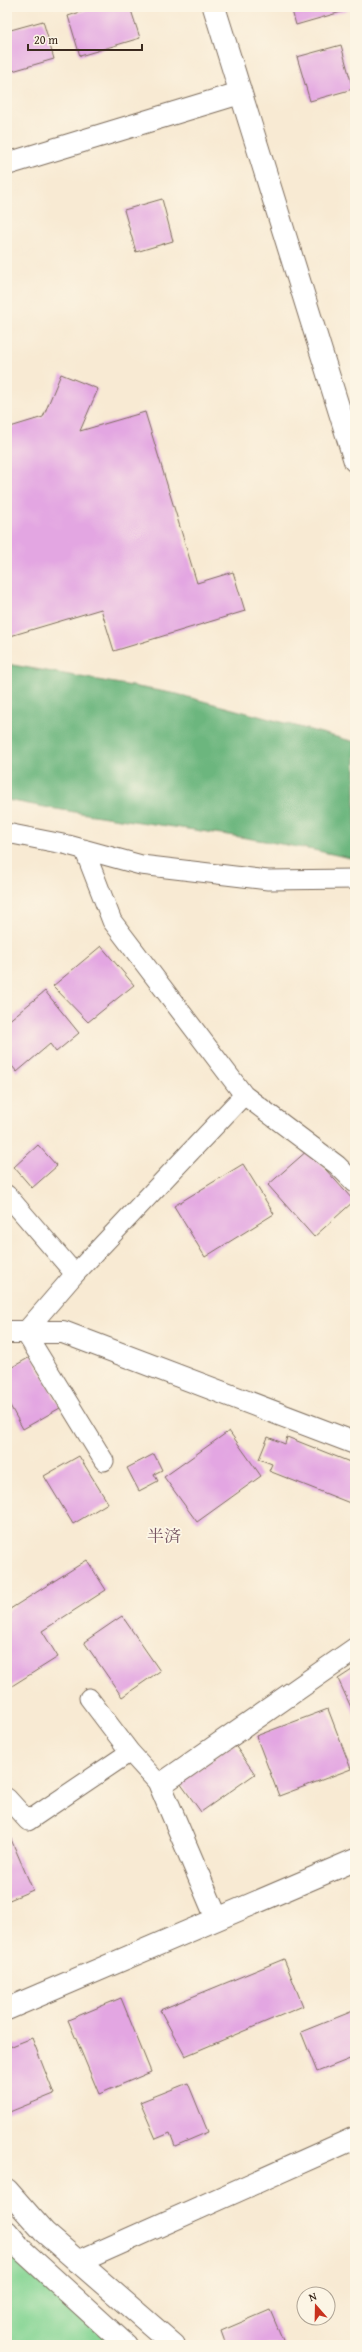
<svg xmlns="http://www.w3.org/2000/svg" width="362" height="2352" font-family="'Gentium Book Plus','Noto Serif JP',serif">
<style>
.green{fill:#86d594;stroke:#608059}
.forest{fill:#6cb67e;stroke:#54704e}
.building{fill:#e3a6e2}
.lines{fill:none;stroke-linecap:round;stroke-linejoin:round}
.lane-casing{stroke:#7d6d5d;stroke-width:21}
.street-casing{stroke:#7d6d5d;stroke-width:24}
.secondary-casing{stroke:#7d6d5d;stroke-width:24}
.lane{stroke:#fff;stroke-width:19}
.street{stroke:#fff;stroke-width:22}
.secondary{stroke:#fff;stroke-width:22}
.labels{text-anchor:middle;stroke-width:3.5;stroke-linejoin:round;paint-order:stroke}
.quarter-label{font-size:17px;fill:#765563;stroke:#fcf5e5}
</style>
<rect width="100%" height="100%" fill="#fcf5e5"/>
<filter id="ink" filterUnits="userSpaceOnUse"><feTurbulence type="fractalNoise" baseFrequency=".025" numOctaves="2"/><feDisplacementMap in="SourceGraphic" scale="8" xChannelSelector="R" yChannelSelector="G"/><feConvolveMatrix kernelMatrix="1 2 1 2 8 2 1 2 1" color-interpolation-filters="sRGB"/></filter>
<filter id="wash" filterUnits="userSpaceOnUse"><feTurbulence type="fractalNoise" baseFrequency=".012" numOctaves="4" result="noise"/><feDisplacementMap in="SourceGraphic" scale="16" xChannelSelector="R" yChannelSelector="G"/><feGaussianBlur stdDeviation="0.9" result="paint"/><feColorMatrix in="noise" values="0 0 0 0 0 0 0 0 0 0 0 0 0 0 0 0 0 1.4 0 .05"/><feComposite in="paint" operator="in"/></filter>
<g filter="url(#wash)">
<rect width="100%" height="100%" fill="#f8ead3"/>
<path class="green" d="M7,2239L113,2345H7Z"/>
<path class="forest" d="M7,664L177,694L355,742V859C240,832 122,823 7,800Z"/>
<g id="blocks">
<path class="building" d="M96,7H130L140,38L80,56L68,16Z
M291,7H355V8L296,25Z
M43,21L54,59L9,72L7,31Z
M341,45L353,89L310,101L297,57Z
M162,199L173,241L136,252L124,210Z
M61,374L98,389L80,431L145,412L197,583L233,572L245,611L114,651L101,609L7,637V428L43,417Z
M101,946L134,985L88,1022L53,986Z
M45,991L79,1033L56,1052L50,1044L17,1072L7,1060V1022Z
M38,1145L57,1166L32,1188L14,1167Z
M308,1150L354,1201L314,1237L268,1185Z
M243,1164L274,1214L205,1257L174,1206Z
M32,1356L60,1408L23,1429L7,1400V1370Z
M229,1431L261,1476L197,1522L164,1477Z
M268,1437L285,1444L287,1437L355,1464V1505L269,1471L272,1464L259,1459Z
M154,1454L162,1470L154,1474L158,1481L139,1491L127,1468Z
M79,1456L108,1503L73,1524L44,1476Z
M87,1560L106,1590L42,1631L58,1657L7,1689V1611Z
M122,1616L160,1671L122,1697L84,1642Z
M355,1668V1716L338,1679Z
M328,1709L351,1769L279,1796L256,1736Z
M234,1744L255,1774L201,1812L180,1783Z
M7,1830L33,1890L7,1901Z
M284,1959L303,2006L185,2056L160,2010Z
M121,1998L151,2072L99,2094L68,2020Z
M353,2011L355,2016V2057L317,2072L301,2032Z
M32,2038L54,2094L7,2113V2048Z
M188,2083L208,2132L175,2146L170,2133L156,2139L140,2102Z
M270,2310L285,2345H226L221,2331Z"/>
</g>
</g>
<g filter="url(#ink)">
<use href="#blocks" fill-opacity="0" stroke="#7d6d5d" stroke-width="1"/>
<g class="lines">
<defs>
<path id="lane" d="M7,833L68,845L141,865L268,880L355,879
M84,849L112,921L244,1095
M7,1195L75,1274L244,1095L337,1165L355,1183
M75,1274L25,1332L104,1461
M89,1698L130,1752
M7,1798L28,1821L130,1752L160,1785"/>
<path id="street" d="M7,164L240,93
M7,1332H63L355,1443
M217,1919L160,1785L355,1649
M7,2009L355,1860
M7,2190L44,2232L174,2345
M7,2232L22,2250L126,2345
M78,2262L355,2138"/>
<path id="secondary" d="M214,7L355,461"/>
</defs>
<use href="#lane" class="lane-casing"/>
<use href="#street" class="street-casing"/>
<use href="#secondary" class="secondary-casing"/>
<use href="#lane" class="lane"/>
<use href="#street" class="street"/>
<use href="#secondary" class="secondary"/>
</g>
</g>
<g class="labels">
<g class="quarter-label">
<text x="164" y="1542">半済</text>
</g>
</g>
<rect width="362" height="2352" fill="none" stroke="#fcf5e5" stroke-width="24"/>
<g transform="translate(316 2306) rotate(340)"><circle r="19" fill="#fcf5e5" stroke="#afa495"/>
<path d="M0-3L7 15L0 10L-7 15Z" fill="#c8321e"/>
<text y="-6" font-size="11" font-weight="bold" text-anchor="middle" fill="#3b2a1e">N</text>
</g>
<path d="M28 44v6h114v-6" fill="none" stroke="#3b2a1e" stroke-width="2"/>
<text x="34" y="44" font-size="12" fill="#3b2a1e" stroke="#fcf5e5" stroke-width="3" paint-order="stroke">20 m</text>
</svg>
